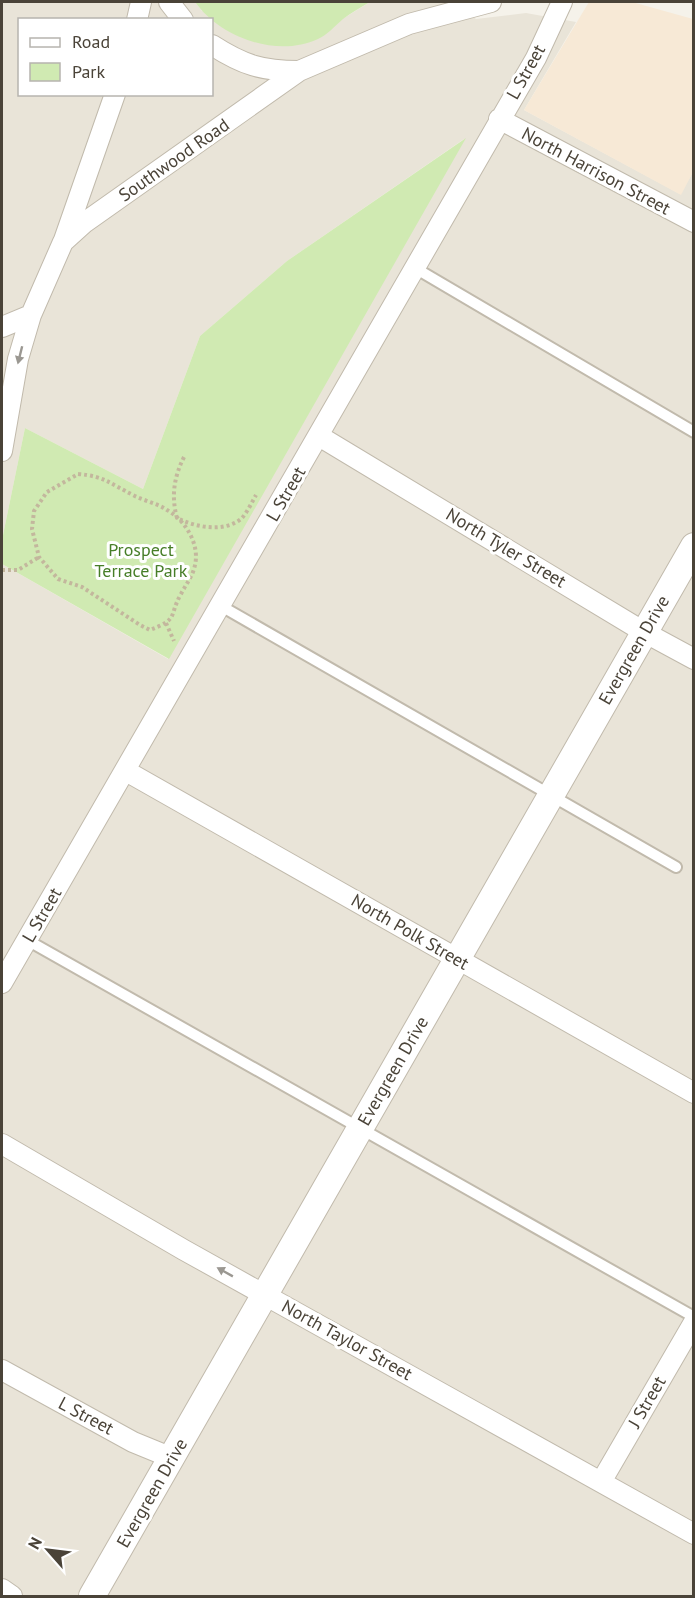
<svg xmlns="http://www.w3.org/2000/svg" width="695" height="1598" font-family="'PT Sans',sans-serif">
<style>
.residential{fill:#e9e4d8;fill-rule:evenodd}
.commercial{fill:#f7e9d6}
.green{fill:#d0eab2}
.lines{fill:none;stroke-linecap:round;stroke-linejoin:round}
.service-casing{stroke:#c1baac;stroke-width:14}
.minor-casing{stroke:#c1baac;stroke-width:22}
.tertiary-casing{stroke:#c1baac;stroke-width:28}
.path{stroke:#c3b79d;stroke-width:4;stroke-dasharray:3 3;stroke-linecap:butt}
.service{stroke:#fff;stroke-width:10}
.minor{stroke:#fff;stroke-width:20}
.tertiary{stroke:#fff;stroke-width:26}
.oneway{fill:#9b9892}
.labels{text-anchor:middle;stroke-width:6;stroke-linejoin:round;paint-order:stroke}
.street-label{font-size:18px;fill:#4a4338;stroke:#fff}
.park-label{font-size:18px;fill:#477e28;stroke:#fff}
</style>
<rect width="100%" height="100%" fill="#f5f2ea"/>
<path class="residential" d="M2,2H195L202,11L344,18L370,2H455L476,19L526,13L576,22L524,110L680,194L693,172V1596H2V564L168,659L464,139L287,261L200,336L143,489L25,428L2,540ZM20,20H212V94H20Z"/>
<path class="commercial" d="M589,2H632L693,19V172L681,195L524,110Z"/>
<path class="green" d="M195,2H370C361,7 351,13 343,19C335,26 327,35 318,39C277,58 221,38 195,2Z
M466,138L169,659L2,564V540L25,428L143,489L200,336L287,261Z"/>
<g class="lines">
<defs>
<path id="service" d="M415,268L694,432
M221,606L676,867
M27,940L694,1317"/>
<path id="minor" d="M169,2L183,20
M137,20L141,2
M212,45C243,65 262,71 299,71
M499,119L694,222
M64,240L115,94
M2,327L31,315
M319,436L644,632L694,659
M2,451L18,359L31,315L63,242L84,223L299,71L409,24L491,2
M126,771L694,1093
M2,983L536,58L562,2
M2,1144L184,1250L694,1534
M2,1370L133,1442L172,1458
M601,1482L694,1322
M2,1589L12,1596"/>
<path id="tertiary" d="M92,1596L694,546"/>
</defs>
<use href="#service" class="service-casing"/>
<use href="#minor" class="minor-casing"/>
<use href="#tertiary" class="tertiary-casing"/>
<path class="path" d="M184,457C174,477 171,496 177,518C195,527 223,533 241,519C247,513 252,502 256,495
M78,474C104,476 111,484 133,495C144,501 157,503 167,510C185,520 200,544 195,565C193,576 186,584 181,594C168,617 180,618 150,630L140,625L82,587L58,579L39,557L32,529L34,511L47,492Z
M2,570H18L39,557
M166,623L174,641"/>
<use href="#service" class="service"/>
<use href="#minor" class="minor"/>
<use href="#tertiary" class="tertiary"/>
</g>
<defs><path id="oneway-solid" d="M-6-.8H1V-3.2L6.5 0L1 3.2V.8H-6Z" transform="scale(1.5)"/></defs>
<g class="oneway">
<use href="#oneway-solid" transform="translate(20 355) rotate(104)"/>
<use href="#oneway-solid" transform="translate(225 1272) rotate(-151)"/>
</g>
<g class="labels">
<g class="street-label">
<text transform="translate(526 72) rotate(-61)" y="6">L Street</text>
<text transform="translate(174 160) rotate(-35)" y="6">Southwood Road</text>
<text transform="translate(596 171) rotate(28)" y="6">North Harrison Street</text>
<text transform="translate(286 494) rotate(-60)" y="6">L Street</text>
<text transform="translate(506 548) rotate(31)" y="6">North Tyler Street</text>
<text transform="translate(634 650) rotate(-60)" y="6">Evergreen Drive</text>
<text transform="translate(42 915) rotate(-60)" y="6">L Street</text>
<text transform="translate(410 932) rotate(30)" y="6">North Polk Street</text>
<text transform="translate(393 1071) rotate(-60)" y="6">Evergreen Drive</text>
<text transform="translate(347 1340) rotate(29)" y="6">North Taylor Street</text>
<text transform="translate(647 1402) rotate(-60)" y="6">J Street</text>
<text transform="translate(86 1416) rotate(28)" y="6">L Street</text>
<text transform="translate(152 1493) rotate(-60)" y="6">Evergreen Drive</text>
</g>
<g class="park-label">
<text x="141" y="556">Prospect<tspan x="141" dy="21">Terrace Park</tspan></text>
</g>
</g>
<rect width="695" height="1598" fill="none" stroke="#4a4338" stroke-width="6"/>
<rect x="18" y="18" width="195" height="78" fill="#ffffff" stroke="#b7b4af" stroke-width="1.5"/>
<rect x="30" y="38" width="30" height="9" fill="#ffffff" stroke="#b7b4af" stroke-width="1.5"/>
<text x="72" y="48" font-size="18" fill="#4a4338">Road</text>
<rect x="30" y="63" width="30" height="18" fill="#d0eab2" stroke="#b7b4af" stroke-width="1.5"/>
<text x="72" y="78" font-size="18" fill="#4a4338">Park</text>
<g transform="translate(48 1550) rotate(298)" stroke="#ffffff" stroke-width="4.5" paint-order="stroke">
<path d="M0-4.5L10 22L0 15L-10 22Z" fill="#4a4338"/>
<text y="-9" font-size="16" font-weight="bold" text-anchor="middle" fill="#4a4338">N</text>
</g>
</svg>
